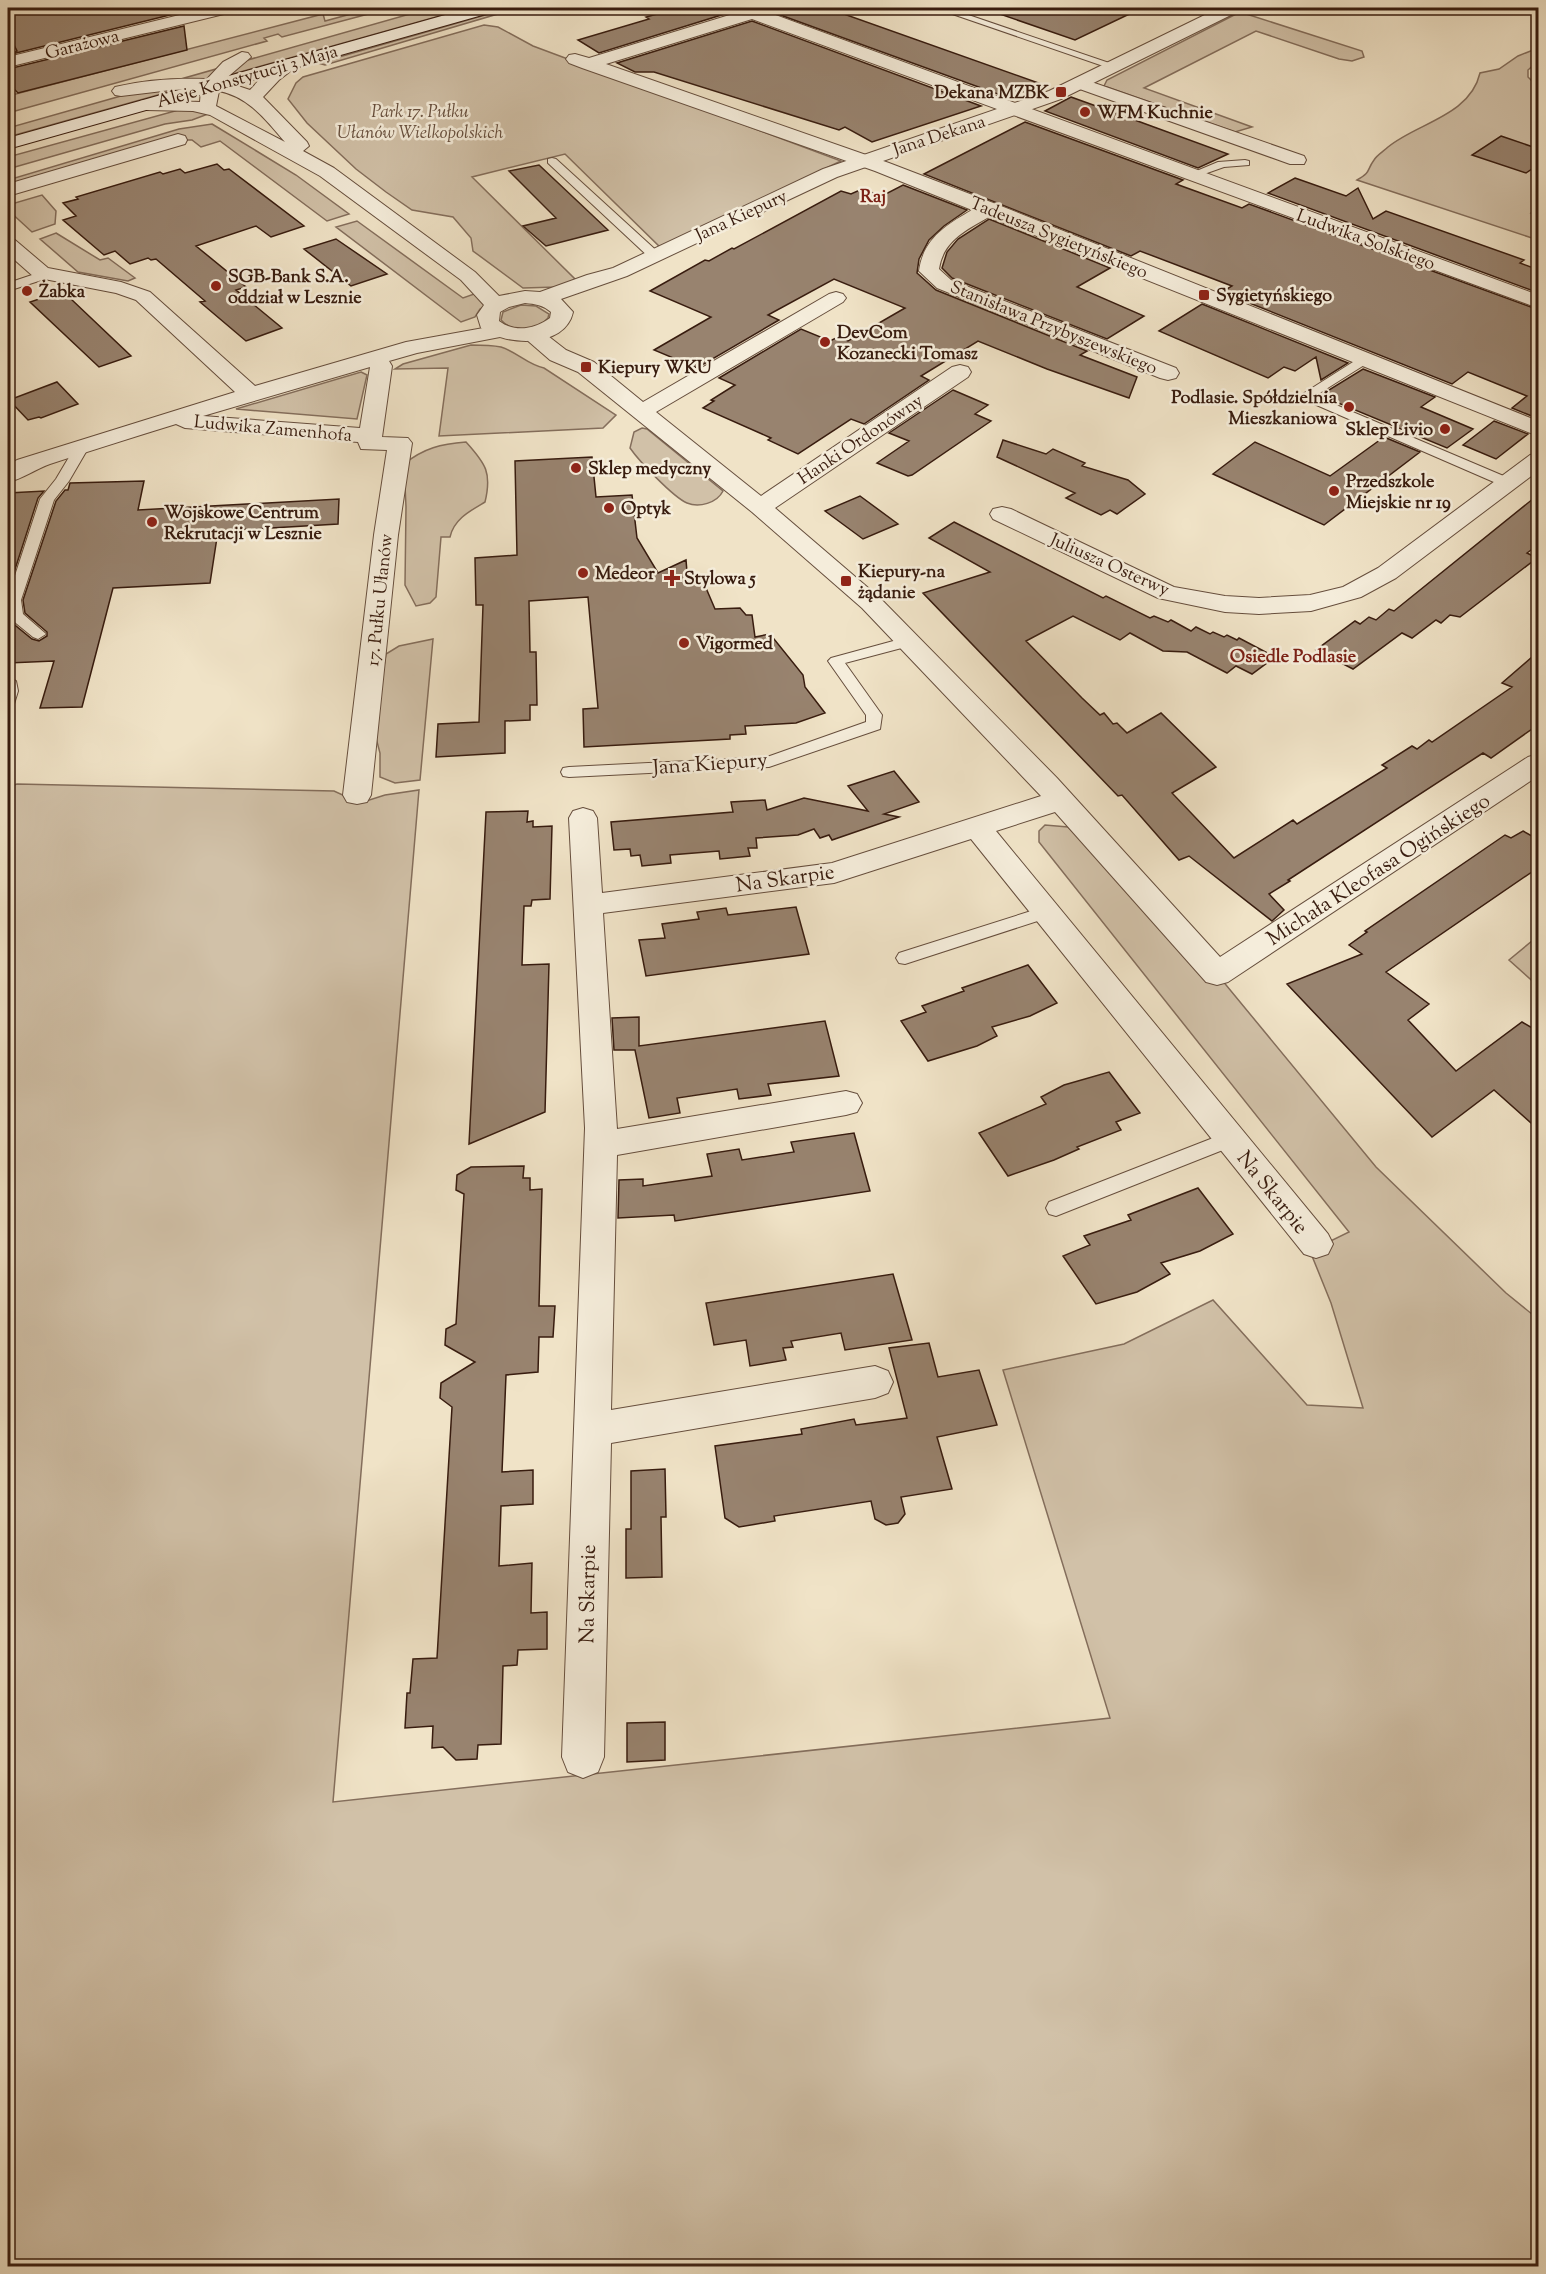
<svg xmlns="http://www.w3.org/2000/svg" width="1546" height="2274" font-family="'Sorts Mill Goudy',serif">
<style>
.green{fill:#d1c1a8;stroke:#846e5c;stroke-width:1.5}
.building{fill:#98836f;stroke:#381c0f;stroke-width:1.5}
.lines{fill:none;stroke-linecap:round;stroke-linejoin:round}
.service-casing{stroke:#664e3d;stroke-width:2}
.minor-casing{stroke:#664e3d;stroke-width:2}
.tertiary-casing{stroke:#664e3d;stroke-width:2}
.secondary-casing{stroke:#381c0f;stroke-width:2}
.service{fill:#f5eddb;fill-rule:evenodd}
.minor{fill:#f5eddb;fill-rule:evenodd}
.tertiary{fill:#f5eddb;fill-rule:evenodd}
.secondary{fill:#f5eddb;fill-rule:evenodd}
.poi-dot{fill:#8f2418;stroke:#f5eddb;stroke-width:2}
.labels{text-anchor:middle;stroke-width:5;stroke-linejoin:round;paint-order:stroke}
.far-street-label{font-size:18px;fill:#381c0f;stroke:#f5eddb}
.far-poi-label{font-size:18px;font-weight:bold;fill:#381c0f;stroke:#f5eddb;text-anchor:start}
.far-park-label{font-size:18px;font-style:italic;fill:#664e3d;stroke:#f5eddb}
.far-neighbourhood-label{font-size:18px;font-weight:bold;fill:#7a1f14;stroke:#f5eddb}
.street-label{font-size:21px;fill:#381c0f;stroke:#f5eddb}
</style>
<rect width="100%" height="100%" fill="#f0e3c7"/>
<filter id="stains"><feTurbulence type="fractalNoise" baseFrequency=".00333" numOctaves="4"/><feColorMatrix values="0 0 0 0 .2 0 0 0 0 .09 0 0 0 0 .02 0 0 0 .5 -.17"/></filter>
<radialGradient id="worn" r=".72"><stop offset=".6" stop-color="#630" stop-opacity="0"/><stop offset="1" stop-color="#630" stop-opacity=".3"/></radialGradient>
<path class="green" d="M373,8H391L282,37L278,34L264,38L267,41L8,113V96L323,14L325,21Z
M431,8H468L8,137V128Z
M510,8H518L325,65L318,63Z
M1240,12L1362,51L1364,57L1352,61L1339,59L1256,31L1144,88L1252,127L1235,132L1104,86L1107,80Z
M484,25L498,27L533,46L841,161L660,247L565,154L472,177L577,281L557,287L523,288L473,251L471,238L453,217L412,210L386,192L356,169L307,123L288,99L296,83L303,77Z
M1538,48V61L1528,70V77L1538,87V120L1534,128L1538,132V208L1531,213L1538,216V240L1357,180C1372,171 1366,171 1374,160C1377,155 1384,151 1388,147C1417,123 1470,116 1480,73L1499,69L1518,56Z
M193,106L216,111L192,120L165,124L8,169V157Z
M212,124L296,175L349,214L327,221L220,141L201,147L192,140H177L8,190V180L179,129Z
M42,195L56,211L55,224L32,232L8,210V205Z
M357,221L463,298L474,294L487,305L480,309L475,317L461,322L336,227Z
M56,233L100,260L108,258L135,278L128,281L78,272L40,239Z
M521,305L536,306L549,314L548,318C538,331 512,333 501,320L503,312Z
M471,345C481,345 491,345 501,347C517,352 528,365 544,368L616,415L603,428L439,436L448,368L395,369L403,364Z
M361,372L367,375L357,419L236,409Z
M642,428L647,429L723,491C717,503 699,508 687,503C673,497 639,461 630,448L634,432Z
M466,442C486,464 492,473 485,502C470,511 454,519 450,537H441L436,597L430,603L416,606L405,585L406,507L404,464C424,448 441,444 466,442Z
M433,639L420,780L395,783L380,777V753L375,734V722L386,654L399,646Z
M17,784L334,791L360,803L385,795L419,790L333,1802L1110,1718L1003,1370L1124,1344L1213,1300L1307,1405L1363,1408L1331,1303L1310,1251L1349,1232L1039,842V831L1045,825L1068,827L1217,974L1376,1167L1506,1293L1538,1319V2266H8V787Z
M1538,936V986L1509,960Z"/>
<path class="building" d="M29,8H181L182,12L8,55L17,51L8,33V13Z
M680,8H728L731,12L599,53L578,40L649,19L646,17Z
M761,8H827L1044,85L1006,97Z
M994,8H1142L1075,40L994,12Z
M752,21L981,106L872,142L845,127L839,130L654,72H635L617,63Z
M184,26L187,50L18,93L8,83V69Z
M1071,97L1132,119L1228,154L1198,168L1045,111Z
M1025,122L1183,180L1176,184L1242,208L1249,204L1539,310V419L1512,408L1527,396L1468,372L1452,384L1222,292L1232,286L1140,251L1131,256L924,174Z
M1501,136L1539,149V164L1526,173L1472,155Z
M217,164L224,170L229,169L304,226L271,237L256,226L196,246L246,287L236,290L282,328L246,341L200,302L205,301L156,259L151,260L148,258L130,264L115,251L104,255L63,220L76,216L63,203L78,199L76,197L160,172L163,174L180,169L185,173Z
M539,165L573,197L608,230L546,246L523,226L556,218L509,171Z
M1295,178L1346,196L1358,188L1373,219L1386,211L1524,260L1520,263L1539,270V293L1268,193Z
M903,185L967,210L944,226L929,240L919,259L917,273L936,290L1087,351L1080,355L1137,377L1129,398L1047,369L978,341L921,376L929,380L864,424L851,419L798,454L768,440L771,438L703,408L714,401L711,400L735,385L719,378L801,329L830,341L838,337L848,341L905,308L834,279L768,315L779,320L697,368L654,350L711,317L650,291L705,260L709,261L732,248L734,249L841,191L851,194L862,189L882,196Z
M989,219L1110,268L1077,287L1144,316L1107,339L952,278L942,268L947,252L958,239Z
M336,239L387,274L351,286L304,249Z
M60,292L67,299L70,298L131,356L99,367L30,302Z
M1202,304L1348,363L1321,380L1316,357L1295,371L1284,367L1268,378L1159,331Z
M1363,369L1435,397L1421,407L1473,429L1447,448L1326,398L1324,393Z
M57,382L78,404L41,418L39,417L28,420L9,400Z
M953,390L988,405L975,414L991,421L912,475L908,476L877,463L909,441L889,433Z
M1494,421L1528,434L1496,459L1463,445Z
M1384,437L1420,452L1324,525L1213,474L1255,442L1330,476Z
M1003,440L1046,454L1053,449L1085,463L1082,466L1128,480L1145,494L1117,514L1110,510L1101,515L1066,498L1075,493L997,457Z
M592,457L596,497L632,495L637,538L658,573L686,560L687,572L703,581L715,609L740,608L746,615H752L755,637L770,634L803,675L805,687L825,713L796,723L745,726L746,734L730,735V739L584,747L583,709L598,708L588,597L529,601L530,652H536L537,705H530V720L505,721V753L436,757L438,724L479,722L483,605H476L475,558L517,555L515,461Z
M144,481L138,510L339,499L338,524L218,531L210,583L113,588L82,707L40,708L54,661L8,663V610L10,621L32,639L39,641L47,636V632L25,613L23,600L56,501L65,490H68L70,483Z
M44,491L38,498L8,591V493Z
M1539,494V544L1527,553L1537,558L1460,617L1450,615L1441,623L1436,620L1412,638L1402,633L1353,669L1316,650L1355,621L1360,624L1369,617L1376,620L1389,609L1394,611Z
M860,496L898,524L863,539L825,511Z
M954,522L1103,598L1106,596L1150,618L1154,616L1168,622L1171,620L1191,631L1196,627L1210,634L1213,632L1224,637L1227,635L1237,640L1239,638L1275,657L1252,674L1236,666L1227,673L1187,652L1163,651L1130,633L1120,640L1073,616L1026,641L1082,698L1100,715L1104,713L1113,724L1117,723L1127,733L1161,713L1216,767L1172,793L1234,858L1293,820L1297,824L1387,768L1382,765L1412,746L1417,749L1429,740L1432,742L1512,687L1502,683L1539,651V724L1491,758L1483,753L1288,880L1290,881L1269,894L1284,910L1272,921L1189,856L1179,860L1122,795L1118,796L923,593L990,572L929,538Z
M894,771L919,802L884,814L899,817L832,840L829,835L820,838L814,829L798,835L756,838L757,848H748L750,856L720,859L719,851L670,855L671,863L642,866L640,855L631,856L630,849L614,850L611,822L733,812L731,802L765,800L767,810L804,798L868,811L848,786Z
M528,811L527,822L533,821V827L552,826L550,899L532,900L531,906H524L522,965L549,964L545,1112L469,1144L486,812Z
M1523,831L1539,840V867L1386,972L1429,1004L1408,1020L1456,1071L1522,1022L1539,1032V1130L1494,1090L1432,1137L1287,984L1362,954L1349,945L1367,932L1365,931L1505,835L1511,838Z
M796,907L809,954L646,976L639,940L665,938L662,924L699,919L697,912L726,908L728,915Z
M1028,965L1057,1003L1030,1016L992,1027L997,1036L977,1046L928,1061L901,1021L926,1012L922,1006L964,991L962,988Z
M639,1017V1046L825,1021L839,1076L768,1084L771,1095L739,1099L737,1089L677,1098L680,1113L649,1118L635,1050H614L612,1018Z
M1109,1072L1140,1113L1116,1122L1121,1130L1077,1147L1079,1149L1054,1160L1008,1176L979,1133L1046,1104L1041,1097L1064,1085Z
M854,1133L870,1191L675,1221L674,1215L618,1218L619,1180L643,1179V1186L712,1176L707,1154L739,1149L742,1160L794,1152L791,1142Z
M524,1166L523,1178H530V1190L542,1189L539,1306H555L553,1337H539L538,1372L506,1375L502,1472L533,1470V1504L501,1506L499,1566L532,1563L531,1613L547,1612V1649L518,1650L517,1665L503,1666L501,1744L478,1745L477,1759L456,1760L443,1747L432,1748L433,1726L405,1728L407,1693H410L413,1659L437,1658L452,1407L440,1398L441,1383L475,1362L445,1345L446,1329L456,1324L464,1194L456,1190L457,1175L471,1167Z
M1198,1188L1233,1234L1200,1251L1161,1263L1170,1274L1137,1292L1096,1304L1063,1256L1090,1245L1084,1236L1131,1220L1128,1215Z
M893,1274L912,1340L845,1350L841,1333L791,1341L793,1347L783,1348L786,1360L750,1366L746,1340L714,1345L706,1303Z
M929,1343L938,1377L979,1370L997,1425L937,1437L952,1489L901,1497L905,1514L898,1523L886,1525L875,1519L871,1501L774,1516L775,1521L739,1527L725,1518L715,1446L802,1434L801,1429L854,1419L856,1425L907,1418L889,1348Z
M665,1469L666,1517H661L662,1577L626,1578V1529H631V1471Z
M665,1722V1760L627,1762V1723Z"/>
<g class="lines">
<defs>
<path id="service" d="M935,8H948L1118,66L1109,68Z
M552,158L556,159L659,253V259H651L548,163V159Z
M1245,160L1249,161V165L1224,167L1193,178L1187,175L1218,162Z
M47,270L53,274L51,277L8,291V283Z
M1364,355L1370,359L1369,362L1315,396L1513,480L1515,483L1513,486H1503L1298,397Z
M83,441L90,445L69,481L54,500L21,600L23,614L46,634L38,639L33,637L11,619L8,597L40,499L56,479L78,442Z
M908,637L916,642L913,645L845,663L882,715L880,729L769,767L569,777L563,776L561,772L563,768L569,767L767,757L866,722V715L828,661L831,658Z
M8,676L16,681L18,691L14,704L8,705Z
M1047,906L1053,908L1056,912L1053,916L905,964L899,963L896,958L899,953Z
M1231,1131L1238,1134L1241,1139L1238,1144L1056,1216L1049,1214L1046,1208L1049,1202Z"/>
<path id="minor" d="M208,8H234L232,12L8,67V57Z
M730,8L759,9L1538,295V308L752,19L606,64L889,163L996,204L1538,421V436L989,217C966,230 943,241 939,269L951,280L1176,368L1179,373L1176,378L1168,380L1160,378L937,288L919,271C923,239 946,225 972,210L875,171L582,68L569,63L566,59L569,55L575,54L589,58L736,13Z
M1080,78L1304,156L1306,160L1304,164H1290L1074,87L1071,83L1074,79Z
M178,134L185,136L187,140L185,144L8,196V184Z
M8,238L15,240L48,268L121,282L150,292L255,386L406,342L500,325L508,326L511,331L508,336L500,337L417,353L389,361L392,366L382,437L408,438L412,443L398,535L371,795L367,802L357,804L347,802L343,795L374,535L387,450L361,449L358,442L185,428L176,424C134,437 92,450 50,464C36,469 22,479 8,482V465L17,460L235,392L136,300L116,293L34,277L8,254ZM370,367L360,428L203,416Z
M836,292L843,294L846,298L843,302L656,412L761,496L952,367L960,365L968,367L971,372L968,377L775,508L880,598L1057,778L1220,957L1528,757L1538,754V776L1228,982L1217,985L1206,982L1055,812L996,831L1328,1234L1333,1244L1328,1254L1316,1258L1304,1254L971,839L834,883L603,913L617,1129L846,1091L857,1094L862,1103L857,1112L846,1115L617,1155L611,1410L875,1366L888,1371L893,1382L888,1393L875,1398L611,1443L604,1757L598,1772L583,1778L568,1772L562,1757L585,1128L569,818L573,811L583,808L593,811L597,818L602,893L832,863L1041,796L862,608L752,512L578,372L550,360L520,334L523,329L531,328L539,329L566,350L594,362L643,402L829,294Z
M1538,453V471L1396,578L1361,597L1311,611L1259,614L1225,612L1158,598L993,519L990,514L993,509L1002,507L1011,509L1174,587L1225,596L1259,598L1310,595L1343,587L1378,568L1530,455Z"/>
<path id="tertiary" d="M1219,8H1239L1237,12L1061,99L837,177L627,276L561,299L573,312C565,349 505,346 481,328L477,315L484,305L461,280L320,176L210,115L193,111L146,110L140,109L137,105L140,101L146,100L200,102L201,89L171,90L121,96L115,95L112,91L115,87C144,80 176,78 207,79L223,62L242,52L248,53L251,57L223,81L250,90C262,77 280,55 298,59L301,63L279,80L263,97L307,142L309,146L303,151L334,168L475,272L499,296L525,291L540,292L587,275L613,268L823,169L1049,91ZM219,91C249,97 266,120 285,142L216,106ZM525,303C535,304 543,305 551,312L550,318C535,329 515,333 499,321L500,312L509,307Z"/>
<path id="secondary" d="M470,8H495L493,12L8,149V138Z"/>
</defs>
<use href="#service" class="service-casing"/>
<use href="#minor" class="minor-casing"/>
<use href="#tertiary" class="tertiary-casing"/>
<use href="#secondary" class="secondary-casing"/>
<use href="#service" class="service"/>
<use href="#minor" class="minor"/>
<use href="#tertiary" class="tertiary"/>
<use href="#secondary" class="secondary"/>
</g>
<g class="poi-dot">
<rect x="1055" y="86" width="12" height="12" rx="3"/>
<circle cx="1085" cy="112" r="6"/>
<circle cx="216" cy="286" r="6"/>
<circle cx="27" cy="291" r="6"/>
<rect x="1198" y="289" width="12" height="12" rx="3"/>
<circle cx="825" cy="342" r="6"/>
<rect x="580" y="361" width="12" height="12" rx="3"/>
<circle cx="1349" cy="407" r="6"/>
<circle cx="1445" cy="429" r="6"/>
<circle cx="576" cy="468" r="6"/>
<circle cx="1334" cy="491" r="6"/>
<circle cx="609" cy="508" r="6"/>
<circle cx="152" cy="522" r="6"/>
<circle cx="583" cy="573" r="6"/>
<path d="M669 569h6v6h6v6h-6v6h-6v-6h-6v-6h6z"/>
<rect x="840" y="575" width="12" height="12" rx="3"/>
<circle cx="684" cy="643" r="6"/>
</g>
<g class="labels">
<g class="far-street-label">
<text transform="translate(82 44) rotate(-14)" y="6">Garażowa</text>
<text transform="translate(247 76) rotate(-16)" y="6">Aleje Konstytucji 3 Maja</text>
<text transform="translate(939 135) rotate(-18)" y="6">Jana Dekana</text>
<text transform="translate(741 215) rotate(-25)" y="6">Jana Kiepury</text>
<text transform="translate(1059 237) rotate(22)" y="6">Tadeusza Sygietyńskiego</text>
<text transform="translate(1366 239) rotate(20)" y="6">Ludwika Solskiego</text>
<text transform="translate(1054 327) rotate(22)" y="6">Stanisława Przybyszewskiego</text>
<text transform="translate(273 428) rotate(5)" y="6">Ludwika Zamenhofa</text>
<text transform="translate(860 439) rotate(-34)" y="6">Hanki Ordonówny</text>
<text transform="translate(1110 564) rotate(24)" y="6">Juliusza Osterwy</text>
<text transform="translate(379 600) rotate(-84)" y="6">17. Pułku Ułanów</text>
</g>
<g class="far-poi-label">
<text x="1049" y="98" text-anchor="end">Dekana MZBK</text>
<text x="1097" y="118">WFM Kuchnie</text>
<text x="228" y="282">SGB-Bank S.A.<tspan x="228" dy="21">oddział w Lesznie</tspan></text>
<text x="39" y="297">Żabka</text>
<text x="1216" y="301">Sygietyńskiego</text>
<text x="837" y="338">DevCom<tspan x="837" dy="21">Kozanecki Tomasz</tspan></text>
<text x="598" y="373">Kiepury WKU</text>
<text x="1337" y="403" text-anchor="end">Podlasie. Spółdzielnia<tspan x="1337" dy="21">Mieszkaniowa</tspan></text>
<text x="1433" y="435" text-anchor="end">Sklep Livio</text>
<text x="588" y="474">Sklep medyczny</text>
<text x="1346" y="487">Przedszkole<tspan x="1346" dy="21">Miejskie nr 19</tspan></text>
<text x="621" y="514">Optyk</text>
<text x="164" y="518">Wojskowe Centrum<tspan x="164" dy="21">Rekrutacji w Lesznie</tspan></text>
<text x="858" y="577">Kiepury-na<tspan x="858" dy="21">żądanie</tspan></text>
<text x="595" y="579">Medeor</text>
<text x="684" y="584">Stylowa 5</text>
<text x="696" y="649">Vigormed</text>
</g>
<g class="far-park-label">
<text x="420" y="117">Park 17. Pułku<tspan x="420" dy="21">Ułanów Wielkopolskich</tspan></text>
</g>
<g class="far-neighbourhood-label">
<text x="873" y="202">Raj</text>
<text x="1293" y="662">Osiedle Podlasie</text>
</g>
<g class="street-label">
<text transform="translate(710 763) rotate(-4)" y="7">Jana Kiepury</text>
<text transform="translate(1378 869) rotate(-33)" y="7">Michała Kleofasa Ogińskiego</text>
<text transform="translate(785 878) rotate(-8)" y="7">Na Skarpie</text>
<text transform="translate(1273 1192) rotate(51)" y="7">Na Skarpie</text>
<text transform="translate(587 1594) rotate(-89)" y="7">Na Skarpie</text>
</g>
</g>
<rect width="1546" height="2274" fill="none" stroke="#f0e3c7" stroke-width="30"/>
<rect x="9" y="9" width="1528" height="2256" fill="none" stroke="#381c0f" stroke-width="3"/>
<rect x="15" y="15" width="1516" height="2244" fill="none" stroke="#381c0f" stroke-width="1.5"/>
<rect width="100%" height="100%" filter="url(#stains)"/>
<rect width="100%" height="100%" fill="url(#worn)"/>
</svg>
